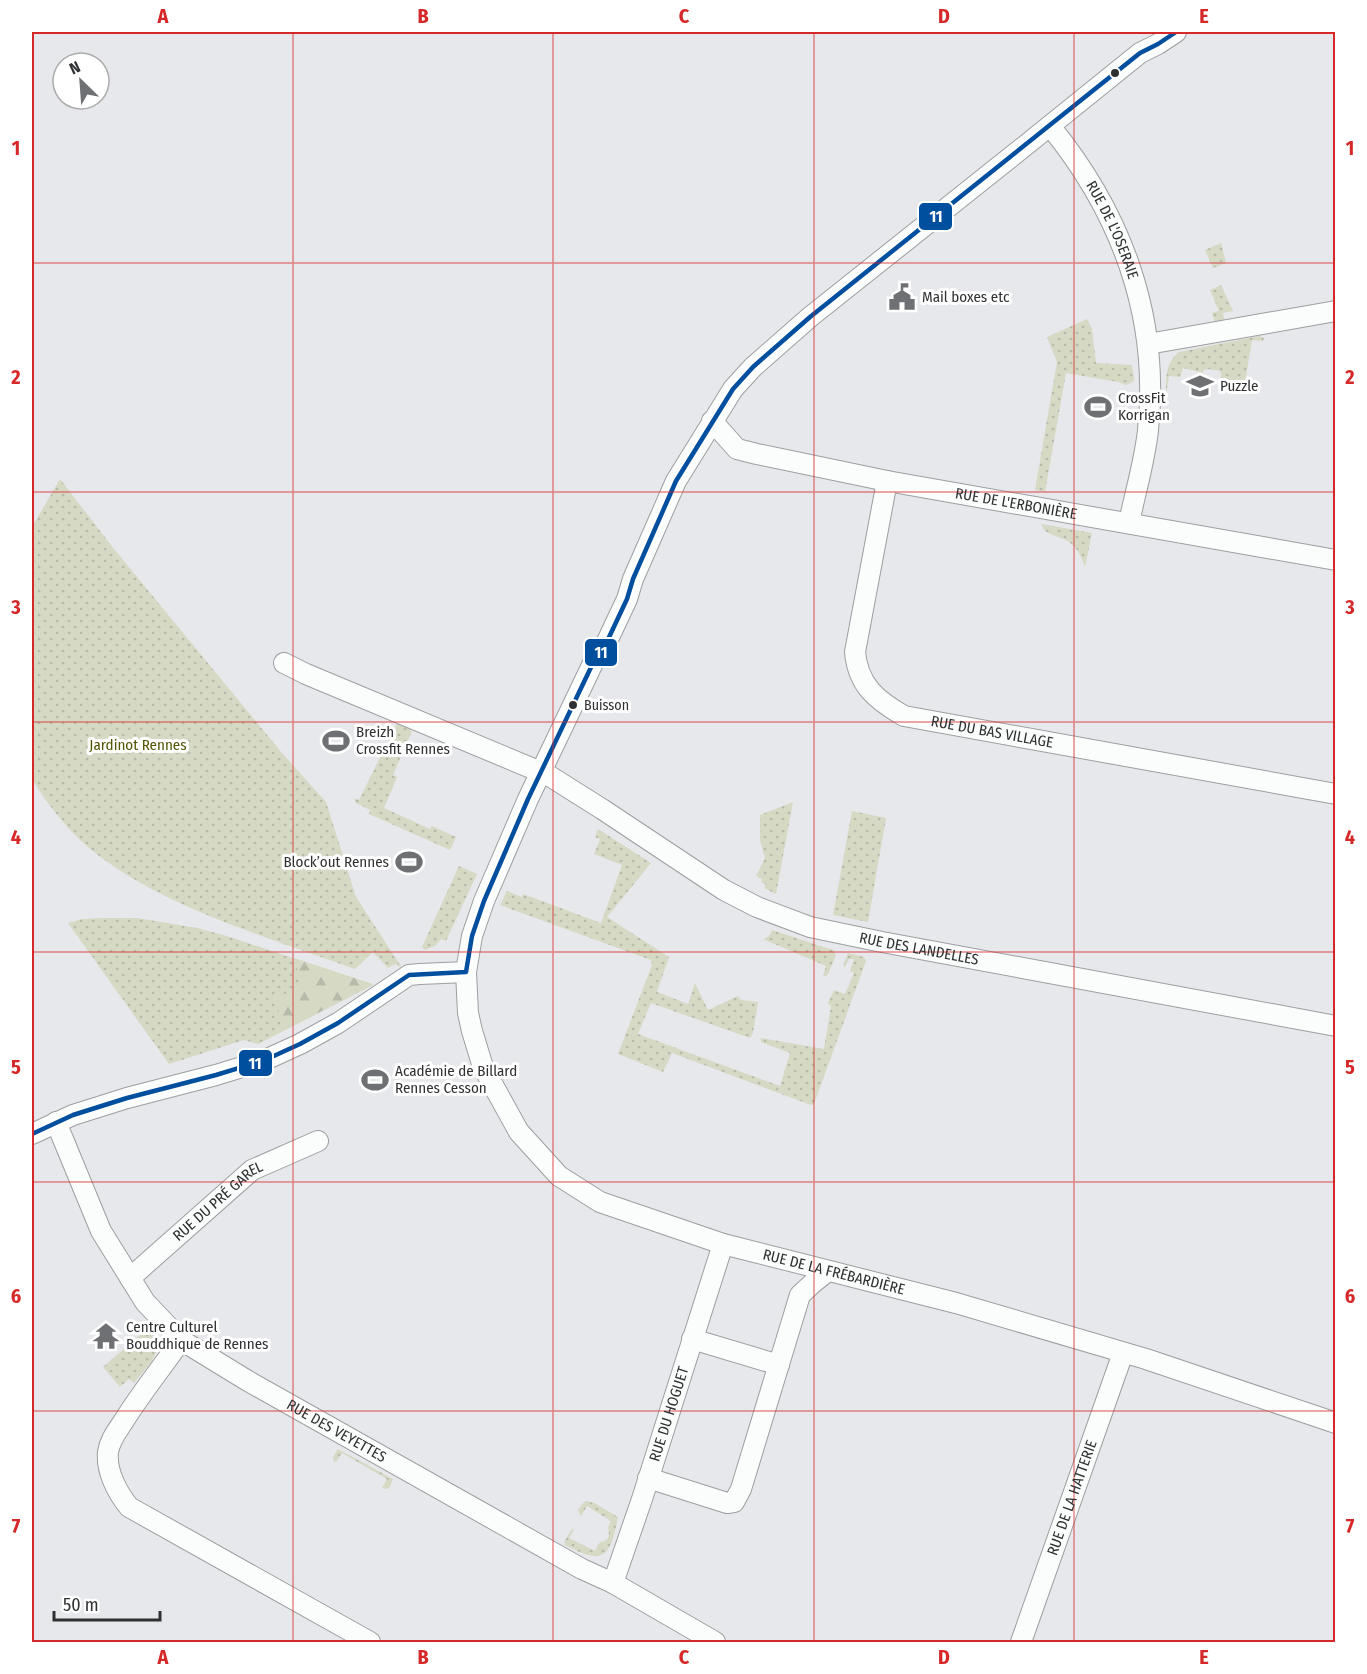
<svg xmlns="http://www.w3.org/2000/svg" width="1367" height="1674" font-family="'Fira Sans Condensed',sans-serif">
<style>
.grass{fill:url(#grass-dots)}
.forest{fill:url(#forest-firs)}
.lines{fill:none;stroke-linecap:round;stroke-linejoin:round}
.minor-casing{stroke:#9e9ea1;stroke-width:22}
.minor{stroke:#fbfcfc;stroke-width:20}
.bus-1-casing{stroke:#fff;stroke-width:9}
.bus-1{stroke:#004f9e;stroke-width:4.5}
.grid{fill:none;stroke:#d62828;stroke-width:1.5;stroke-opacity:0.55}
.bus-dot{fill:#2f3032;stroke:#fff;stroke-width:2}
.labels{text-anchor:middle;stroke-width:6;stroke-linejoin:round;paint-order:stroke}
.bus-label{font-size:14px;fill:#2f3032;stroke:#fff;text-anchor:start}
.street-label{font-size:15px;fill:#2f3032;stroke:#fff}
.poi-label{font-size:15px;fill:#2f3032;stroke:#fff;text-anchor:start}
.park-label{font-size:15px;fill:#535503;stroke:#fff}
.line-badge{stroke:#fff;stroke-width:2}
.badge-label{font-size:16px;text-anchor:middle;font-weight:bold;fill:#fff}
.neatline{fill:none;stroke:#d62828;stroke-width:2}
.grid-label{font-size:20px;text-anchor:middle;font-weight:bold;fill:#d62828}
</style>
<defs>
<pattern id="grass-dots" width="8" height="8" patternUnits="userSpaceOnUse" patternTransform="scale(1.5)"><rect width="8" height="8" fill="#d6d9c4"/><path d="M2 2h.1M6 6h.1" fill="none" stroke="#b8bba9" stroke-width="1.8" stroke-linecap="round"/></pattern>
<pattern id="forest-firs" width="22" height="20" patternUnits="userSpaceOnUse" patternTransform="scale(1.5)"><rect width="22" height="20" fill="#d6d9c4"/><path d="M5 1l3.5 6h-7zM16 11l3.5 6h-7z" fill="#b8bba9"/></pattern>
</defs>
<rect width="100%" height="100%" fill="#e7e8eb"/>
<path class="grass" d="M1221,243L1226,263L1213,268L1205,250Z
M1221,285L1233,311L1223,313L1224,320L1215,322L1212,313L1219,311L1210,290Z
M1087,319L1092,329L1096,363L1132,365L1134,378V381L1126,385L1118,382L1066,373L1045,492L1035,490L1057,362L1047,337Z
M1259,336L1264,338L1263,341L1252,340L1244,389L1220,384L1221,374L1220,371L1208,369L1204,370L1203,373L1183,368L1180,377L1169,376L1166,395C1166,379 1165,363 1179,352Z
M60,479L114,549L282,753L326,802L356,897L402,968L395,964L388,968L373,952L355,969C268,937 167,909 94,852C70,833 47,804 32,779V527Z
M1042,524L1092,533L1085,567C1082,558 1078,548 1069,542C1060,535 1043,536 1042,524Z
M398,721L412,726L410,730L412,731L393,775L397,777L384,808L430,829L432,826L456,837L450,850L369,814L370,810L356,803L354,798L359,800Z
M793,802L776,894L764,888L766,885L761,882L762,879L756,876L765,858L760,840V815Z
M852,811L886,818L868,922L833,915Z
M598,829L651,863L607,917L669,957L657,992L688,1004L695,983L708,1010L738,996L741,1000L758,1002L753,1033L750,1038L651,1003L638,1034L780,1086L790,1053L761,1042V1038L824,1049L831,1006L828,1003L834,990L845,994L854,973L850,971L854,959H849L845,967L843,966L848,953L864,957L866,961L814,1104L811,1105L672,1053L663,1072L618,1054L652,965L651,960L500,905L507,891L522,897L523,894L601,923L622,865L594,854L600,839L595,837Z
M459,866L477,874L446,941L441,939L435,946L425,950L422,947Z
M103,918H137L197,928L227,936L373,985L258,1044L244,1040L169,1064L68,923L82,919Z
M772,930L833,950L836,955L828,974L826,976H823L826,966L763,939L769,936Z
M140,1320C145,1325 150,1329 154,1335C165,1352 144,1370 134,1383L129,1379L120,1387L103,1367L140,1335L134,1326Z
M338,1449L393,1479L390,1487L387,1489L382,1488L387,1479L342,1453L336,1462L334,1461L333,1457Z
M587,1501L594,1503L618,1517C610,1557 605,1566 565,1545L564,1542L572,1529H574L569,1538L595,1551L600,1542C609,1542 610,1535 608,1528L611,1521L587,1506L581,1516L578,1510L584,1502Z"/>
<path class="forest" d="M294,958L373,984V985L281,1032L277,995L303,991Z"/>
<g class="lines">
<defs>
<g id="minor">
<path id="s1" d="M1176,32L1158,44L1140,53L1026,145L810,317L753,367L733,389L676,481L633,579L627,599L603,650L594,661L528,799L484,901L472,936L466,972L468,1013L472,1031L483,1067L519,1132L559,1176L600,1202L723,1244L956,1303L1146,1359L1336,1423"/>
<path id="s2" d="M1050,126C1121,213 1160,316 1148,430C1145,460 1135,493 1129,523"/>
<path d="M1148,344L1336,311"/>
<path id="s3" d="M712,421L737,449L757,454L887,481L1336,560"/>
<path id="s4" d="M887,481L855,652C858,685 876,700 904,716L1336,794"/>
<path id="s5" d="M284,663L306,674L548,775L602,809L724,890L757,907L810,927L882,942L1336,1026"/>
<path id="s6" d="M56,1122L101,1231L145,1302L181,1340L248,1381L582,1569L613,1583L715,1642"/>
<path d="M32,1134L73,1115L127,1098L216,1075L265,1060L300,1044L338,1023L409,975L420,974L466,972"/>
<path id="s7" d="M130,1278L252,1170L318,1141"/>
<path d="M692,1339L779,1365"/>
<path d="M181,1340C163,1366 142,1392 125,1419C118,1430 110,1439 108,1452C106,1471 117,1492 129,1507L370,1642"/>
<path d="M648,1478L727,1503L734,1502L741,1489L800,1295L814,1282L828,1271"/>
<path id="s8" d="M613,1583L642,1499L723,1244"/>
<path id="s9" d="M1021,1642L1123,1353"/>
</g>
</defs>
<use href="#minor" class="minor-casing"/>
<use href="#minor" class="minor"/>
<defs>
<path id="bus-1" d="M466,972L472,936L484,901L528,799L594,661L603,650L627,599L633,579L676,481L733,389L753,367L810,317L1140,53L1158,44L1176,32
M32,1134L73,1115L127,1098L216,1075L265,1060L300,1044L338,1023L409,975L466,972"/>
</defs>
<use href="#bus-1" class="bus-1-casing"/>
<use href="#bus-1" class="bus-1"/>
</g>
<path class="grid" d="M293,32V1642M553,32V1642M814,32V1642M1074,32V1642M32,263H1336M32,492H1336M32,722H1336M32,952H1336M32,1182H1336M32,1411H1336"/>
<defs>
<symbol id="civic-bare" viewBox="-9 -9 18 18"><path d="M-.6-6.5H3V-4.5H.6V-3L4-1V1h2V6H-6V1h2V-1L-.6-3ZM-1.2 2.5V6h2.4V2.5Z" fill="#6f7073" stroke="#fff" stroke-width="2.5" paint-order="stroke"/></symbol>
<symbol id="school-bare" viewBox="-9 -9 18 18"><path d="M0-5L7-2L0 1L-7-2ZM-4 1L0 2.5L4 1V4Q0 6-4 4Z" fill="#6f7073" stroke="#fff" stroke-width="2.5" paint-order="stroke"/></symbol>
<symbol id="stadium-bare" viewBox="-9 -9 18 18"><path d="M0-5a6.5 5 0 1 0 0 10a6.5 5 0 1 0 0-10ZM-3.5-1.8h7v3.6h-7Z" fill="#6f7073" stroke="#fff" stroke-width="2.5" paint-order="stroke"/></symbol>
<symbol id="temple-bare" viewBox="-9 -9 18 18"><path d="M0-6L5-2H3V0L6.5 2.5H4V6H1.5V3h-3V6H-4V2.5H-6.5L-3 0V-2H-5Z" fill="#6f7073" stroke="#fff" stroke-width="2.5" paint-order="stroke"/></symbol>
</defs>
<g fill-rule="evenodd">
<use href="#civic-bare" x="883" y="278" width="38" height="38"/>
<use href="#school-bare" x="1181" y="367" width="38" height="38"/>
<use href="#stadium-bare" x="1079" y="388" width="38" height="38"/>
<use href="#stadium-bare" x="317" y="722" width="38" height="38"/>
<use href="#stadium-bare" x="390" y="843" width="38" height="38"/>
<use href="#stadium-bare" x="356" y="1061" width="38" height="38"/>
<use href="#temple-bare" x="87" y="1317" width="38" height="38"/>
</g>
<g class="bus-dot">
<circle cx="1115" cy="73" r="5"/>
<circle cx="573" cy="705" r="5"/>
</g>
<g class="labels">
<g class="bus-label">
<text x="584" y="710">Buisson</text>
</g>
<g class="street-label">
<text dy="5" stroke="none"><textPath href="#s2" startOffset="122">RUE DE L'OSERAIE</textPath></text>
<text dy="5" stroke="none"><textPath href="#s3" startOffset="322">RUE DE L'ERBONIÈRE</textPath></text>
<text dy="5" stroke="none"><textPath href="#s4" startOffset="348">RUE DU BAS VILLAGE</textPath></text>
<text dy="5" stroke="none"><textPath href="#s5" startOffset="702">RUE DES LANDELLES</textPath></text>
<text dy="5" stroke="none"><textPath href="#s7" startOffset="117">RUE DU PRÉ GAREL</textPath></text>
<text dy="5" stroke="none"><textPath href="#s1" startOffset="1738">RUE DE LA FRÉBARDIÈRE</textPath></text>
<text dy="5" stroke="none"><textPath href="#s8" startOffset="178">RUE DU HOGUET</textPath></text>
<text dy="5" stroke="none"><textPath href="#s6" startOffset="434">RUE DES VEYETTES</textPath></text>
<text dy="5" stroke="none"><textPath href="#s9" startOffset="153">RUE DE LA HATTERIE</textPath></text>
</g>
<g class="poi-label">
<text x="922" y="302">Mail boxes etc</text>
<text x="1220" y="391">Puzzle</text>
<text x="1118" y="403">CrossFit<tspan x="1118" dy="17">Korrigan</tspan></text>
<text x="356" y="737">Breizh<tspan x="356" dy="17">Crossfit Rennes</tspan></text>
<text x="389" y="867" text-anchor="end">Block’out Rennes</text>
<text x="395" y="1076">Académie de Billard<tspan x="395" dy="17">Rennes Cesson</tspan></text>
<text x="126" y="1332">Centre Culturel<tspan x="126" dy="17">Bouddhique de Rennes</tspan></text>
</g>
<g class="park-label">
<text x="138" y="750">Jardinot Rennes</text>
</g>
</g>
<g class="line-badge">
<rect x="918" y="202" width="35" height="29" rx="6" fill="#004f9e"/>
<rect x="584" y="638" width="34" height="29" rx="6" fill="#004f9e"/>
<rect x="238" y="1049" width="35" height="28" rx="6" fill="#004f9e"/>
</g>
<g class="badge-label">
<text x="936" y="222">11</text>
<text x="601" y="658">11</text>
<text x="255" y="1069">11</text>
</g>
<rect width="1367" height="1674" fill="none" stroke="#ffffff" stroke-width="66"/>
<g transform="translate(81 81) rotate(335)"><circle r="28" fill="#ffffff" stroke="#acacad" stroke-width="1.5"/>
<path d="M0-4.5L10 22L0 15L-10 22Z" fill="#6f7073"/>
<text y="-9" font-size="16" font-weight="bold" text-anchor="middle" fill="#2f3032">N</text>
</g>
<path d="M54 1611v9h106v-9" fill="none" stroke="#2f3032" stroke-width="3"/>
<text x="63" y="1611" font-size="18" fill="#2f3032" stroke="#ffffff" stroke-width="4.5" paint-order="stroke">50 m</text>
<rect x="33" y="33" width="1301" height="1608" class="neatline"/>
<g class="grid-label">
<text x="163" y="23">A</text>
<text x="423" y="23">B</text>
<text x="684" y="23">C</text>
<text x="944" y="23">D</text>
<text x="1204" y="23">E</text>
<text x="16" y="155">1</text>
<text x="1350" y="155">1</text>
<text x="16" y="384">2</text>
<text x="1350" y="384">2</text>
<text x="16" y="614">3</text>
<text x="1350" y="614">3</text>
<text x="16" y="844">4</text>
<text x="1350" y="844">4</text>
<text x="16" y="1074">5</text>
<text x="1350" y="1074">5</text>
<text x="16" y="1303">6</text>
<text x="1350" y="1303">6</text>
<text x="16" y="1533">7</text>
<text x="1350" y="1533">7</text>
<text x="163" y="1664">A</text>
<text x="423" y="1664">B</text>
<text x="684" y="1664">C</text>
<text x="944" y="1664">D</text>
<text x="1204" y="1664">E</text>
</g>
</svg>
